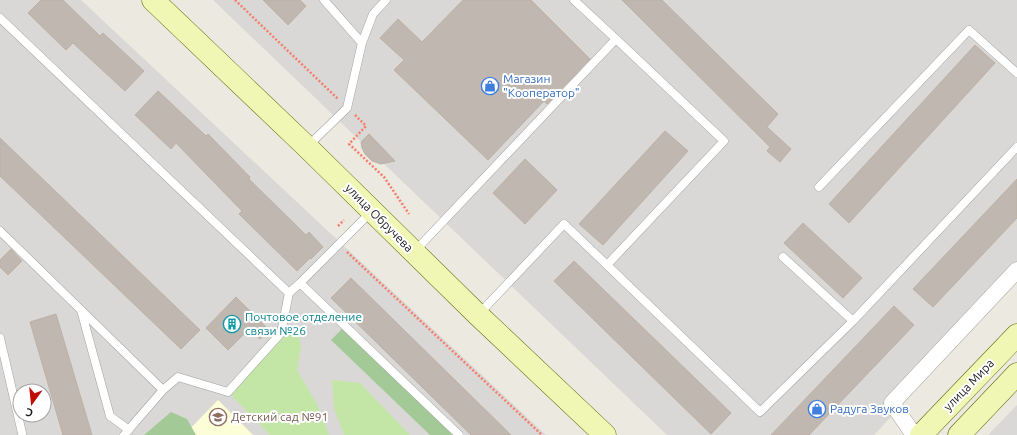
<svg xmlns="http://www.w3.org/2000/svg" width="1017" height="435" font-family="Ubuntu,sans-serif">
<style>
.residential{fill:#d9d8d7;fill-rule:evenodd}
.education{fill:#fcfed7}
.grass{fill:#c3e6a6}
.forest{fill:#a3ca96}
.building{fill:#c0b8b0;stroke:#bdb0a3}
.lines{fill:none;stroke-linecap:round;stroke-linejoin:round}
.service-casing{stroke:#a2a2a2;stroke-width:9}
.minor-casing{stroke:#a2a2a2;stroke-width:17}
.secondary-casing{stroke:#5c6b08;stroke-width:23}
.path{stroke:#f57d69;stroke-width:2.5;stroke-dasharray:2 2;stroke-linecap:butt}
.service{stroke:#fff;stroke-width:8}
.minor{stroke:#fff;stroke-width:16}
.secondary{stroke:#f0f7b4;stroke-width:22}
.labels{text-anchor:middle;stroke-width:4;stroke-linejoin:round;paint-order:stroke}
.shop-label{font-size:12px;fill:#366cbe;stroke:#fff;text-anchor:start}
.street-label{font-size:12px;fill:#1b1b1b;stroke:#fff}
.culture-label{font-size:12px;fill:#0d838f;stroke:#fff;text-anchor:start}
.education-label{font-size:12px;fill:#785e54;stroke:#fff;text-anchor:start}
</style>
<rect width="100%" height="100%" fill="#ece9e0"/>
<path class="residential" d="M0,0H81L546,435H0ZM20,391H44V415H20Z
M213,0H1017V282L874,435H667Z
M1017,405V435H988Z"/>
<path class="education" d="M218,400L253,435H184Z"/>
<path class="grass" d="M298,327L301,348L297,370L317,404L329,435H270L231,395L274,345Z
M332,380L360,383L410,435H344L334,408Z"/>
<path class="forest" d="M348,323L463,435H430L331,340Z
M171,412L187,419L196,435H144Z"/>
<path class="building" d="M41,0H63L100,36L103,33L144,71L125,91L73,43L66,50L28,13Z
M263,0H300L306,6L288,25Z
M463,0H531L590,59L547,104L544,101L488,160L394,70L404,60L380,38L398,19L422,42Z
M622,0H662L778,114L767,127L791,149L780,162L767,151L770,147Z
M975,45L995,63L849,223L829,204Z
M158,91L206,136L208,134L250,177L249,179L306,235L309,232L323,247L311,259L310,258L297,271L239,214L242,211L176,143L171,149L135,115Z
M665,131L688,151L603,245L579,224Z
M369,134L395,161L381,164L372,161L365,154L362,148L361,142Z
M0,138L200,330L181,349L0,176Z
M525,159L557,190L525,224L493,193Z
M1017,179V218L933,307L913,289Z
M803,223L862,278L843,298L784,243Z
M11,249L22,261L8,275L0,267V260Z
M574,261L731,413L711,434L554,281Z
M351,278L511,435H471L331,298Z
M236,297L269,330L260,339L249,329L228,350L206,328Z
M894,306L914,325L809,435H771Z
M56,314L92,435H63L30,322Z"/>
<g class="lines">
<defs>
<path id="service" d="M0,18L289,293
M362,43L373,14L386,0
M308,146L347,108L362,43L324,0
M819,187L969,30L1017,73
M0,231L163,390
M415,251L616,39L574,0
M607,265L760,412L853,321L783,257
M300,283L459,435
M81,310L110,416L129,430
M478,315L564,224L607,265L724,141L616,39
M853,321L1017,147
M0,338L22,433
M124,435L163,390L178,377L228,392L281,333L289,293L300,283L371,212"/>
<path id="minor" d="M914,435L892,403L1017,270"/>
<path id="secondary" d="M153,0L307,147L478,315L605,435
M921,435L1017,335
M959,435L1017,374"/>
</defs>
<use href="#service" class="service-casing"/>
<use href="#minor" class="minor-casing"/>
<use href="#secondary" class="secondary-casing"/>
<path class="path" d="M235,0L338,99
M355,115L366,126L349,144L384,177L409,214
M338,226L344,220
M347,252L542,435"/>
<use href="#service" class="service"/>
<use href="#minor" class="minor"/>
<use href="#secondary" class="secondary"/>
</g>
<defs>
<symbol id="shop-ring" viewBox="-11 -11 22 22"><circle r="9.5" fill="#fff" stroke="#3f7fe0" stroke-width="1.5"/><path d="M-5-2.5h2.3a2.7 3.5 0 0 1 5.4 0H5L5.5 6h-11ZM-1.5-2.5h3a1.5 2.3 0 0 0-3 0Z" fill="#3f7fe0"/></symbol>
<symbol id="building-ring" viewBox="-11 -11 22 22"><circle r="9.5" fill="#fff" stroke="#0f9aa8" stroke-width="1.5"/><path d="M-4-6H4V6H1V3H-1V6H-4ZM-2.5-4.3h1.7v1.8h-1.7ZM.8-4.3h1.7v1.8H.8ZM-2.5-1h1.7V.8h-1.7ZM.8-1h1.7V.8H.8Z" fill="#0f9aa8"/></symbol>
<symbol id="school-ring" viewBox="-11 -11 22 22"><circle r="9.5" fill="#fff" stroke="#8d6e63" stroke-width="1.5"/><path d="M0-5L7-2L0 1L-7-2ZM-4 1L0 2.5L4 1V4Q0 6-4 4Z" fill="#8d6e63"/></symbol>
</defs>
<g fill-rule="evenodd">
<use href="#shop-ring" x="480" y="76" width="20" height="20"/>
<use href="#building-ring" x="222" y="314" width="20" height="20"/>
<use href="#shop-ring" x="807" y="399" width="20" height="20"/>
<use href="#school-ring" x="208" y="407" width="20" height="20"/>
</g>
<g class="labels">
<g class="shop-label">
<text x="503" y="83">Магазин<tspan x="503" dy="14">"Кооператор"</tspan></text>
<text x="830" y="413">Радуга Звуков</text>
</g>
<g class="street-label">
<text transform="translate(379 218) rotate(45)" y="4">улица Обручева</text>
<text transform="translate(969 385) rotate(-46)" y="4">улица Мира</text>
</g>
<g class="culture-label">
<text x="245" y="321">Почтовое отделение<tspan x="245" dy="14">связи №26</tspan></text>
</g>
<g class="education-label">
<text x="231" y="421">Детский сад №91</text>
</g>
</g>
<g transform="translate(32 403) rotate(195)"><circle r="19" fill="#ffffff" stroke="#a4a4a4"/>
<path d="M0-3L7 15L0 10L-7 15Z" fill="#bf0e06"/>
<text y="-6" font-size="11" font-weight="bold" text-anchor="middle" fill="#1b1b1b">С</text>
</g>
</svg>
